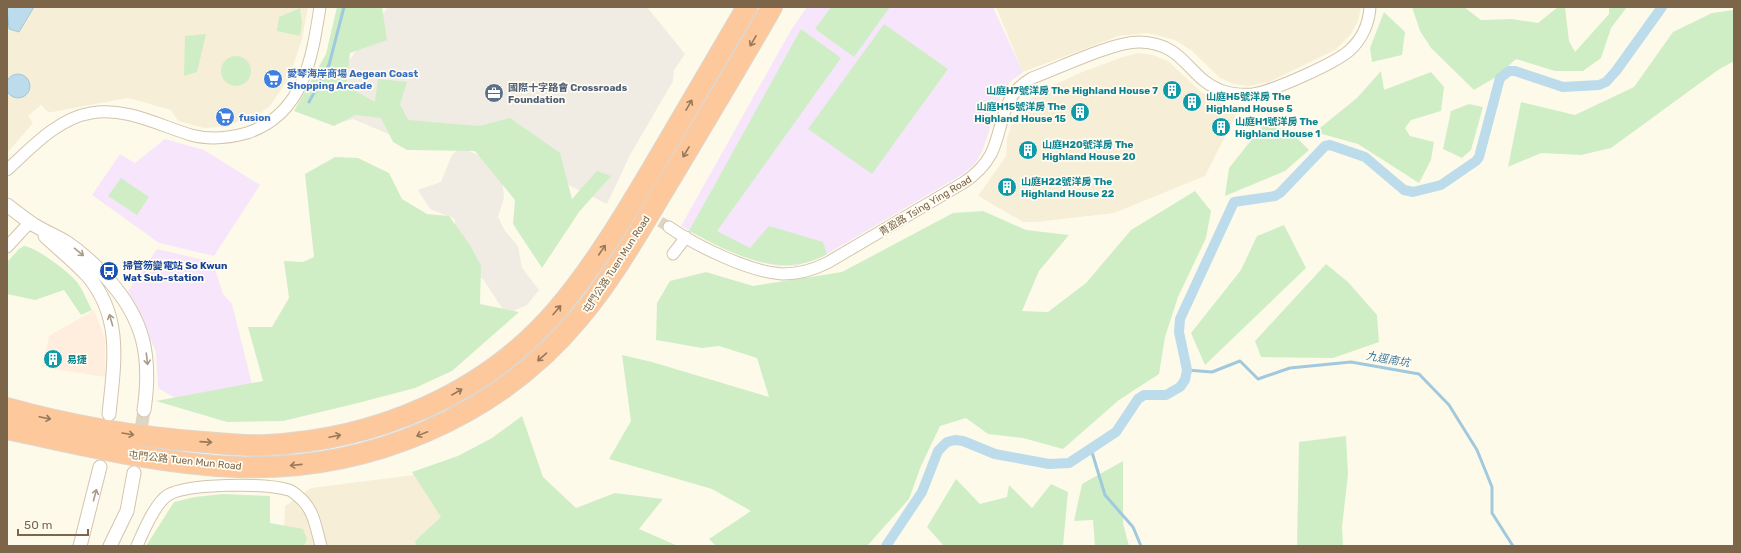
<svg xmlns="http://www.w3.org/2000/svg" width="1741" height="553" font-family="Rubik,'Noto Sans TC',sans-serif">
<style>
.residential{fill:#f7eed8}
.commercial{fill:#fed}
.industrial{fill:#f0ebe3}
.education{fill:#f7e6fb}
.green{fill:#cfeec6}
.water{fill:#bcdbeb;stroke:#a1c9de}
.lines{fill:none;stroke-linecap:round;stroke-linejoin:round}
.stream{stroke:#a1c9de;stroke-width:3}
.canal{stroke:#bcdbeb;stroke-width:10}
.minor-tunnel{stroke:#ded5c2;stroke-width:11;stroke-dasharray:11 5.5;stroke-linecap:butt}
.tertiary-tunnel{stroke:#ded5c2;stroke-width:13;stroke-dasharray:13 6;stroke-linecap:butt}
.minor-casing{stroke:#d3c4ad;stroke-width:13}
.tertiary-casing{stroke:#d3c4ad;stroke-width:15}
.motorway-casing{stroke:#ddd7d0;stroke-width:22}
.minor{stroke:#fff;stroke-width:11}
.tertiary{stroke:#fff;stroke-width:13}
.motorway{stroke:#fdc89c;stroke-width:20}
.oneway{stroke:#97795a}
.oneway2{stroke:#aa9b89}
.labels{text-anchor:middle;stroke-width:3.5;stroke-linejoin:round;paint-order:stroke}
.shop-label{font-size:10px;font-weight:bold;fill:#366cbe;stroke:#fffcf2;text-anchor:start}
.service-label{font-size:10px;font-weight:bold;fill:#4e5e75;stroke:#fffcf2;text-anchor:start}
.culture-label{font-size:10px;font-weight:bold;fill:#0d838f;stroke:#fffcf2;text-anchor:start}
.street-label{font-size:10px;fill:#7d6549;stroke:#fffcf2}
.transit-label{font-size:10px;font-weight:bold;fill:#164399;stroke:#fffcf2;text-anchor:start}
.water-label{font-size:11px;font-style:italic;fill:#437b9a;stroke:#fffcf2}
</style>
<rect width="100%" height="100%" fill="#fefaea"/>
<path class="residential" d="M7,7H308L302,39L289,78L270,106L256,116L222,127L204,128L178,121L171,110L128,98L52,112H48L41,105L28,116L33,123L7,153Z
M996,7H1361L1358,21L1351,34L1335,50L1269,82L1248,86L1234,84L1220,78L1192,51L1175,40L1147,33L1119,36L1023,72Z
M1138,53L1153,55L1168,61L1200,91L1234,111L1235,117L1205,176L1114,213L1037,222H1023L978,196L1006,156L1007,138L1013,121L1029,100L1043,90L1082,72L1123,57Z
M422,474L475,546H283L285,506L311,488Z"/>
<path class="commercial" d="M94,310L105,339V377L42,367L49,336Z"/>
<path class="industrial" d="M388,7H647L685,54L674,70L673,81L630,155L607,204L508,155L467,129L417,146L353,119L336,124L348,62Z
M460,147L501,165L504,198L498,217L505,231L518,246L522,268L539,290L527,305L506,314L483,279L469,271L454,245L455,219L430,209L418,190L441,182L452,155Z"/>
<path class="education" d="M807,7H993L1023,72L1010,82L1001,95L982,152L974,165L963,174L822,257L796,266H778L760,262L713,243L681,226L791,30Z
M165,139L204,150L260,185L214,256L159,243L92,195L120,154L135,163Z
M157,249L213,262L223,294L232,304L253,388L187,405L158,388L156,352L128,291Z"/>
<path class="green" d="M337,7H382L387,40L350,53L346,86L375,102L378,79L407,82L400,104L408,120L479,126L510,118L560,153L572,199L597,171L611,176L579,212L542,268L513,224L515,200L475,151L407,150L393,142L381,118L355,115L334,126L294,111L326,54Z
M831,7H890L854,57L815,29Z
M1412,7H1464L1481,20L1512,19L1538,23L1558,7H1565L1569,41L1575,52L1609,14V7H1627L1611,28L1601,58L1583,71H1555L1516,59L1496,77L1474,90L1431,48L1420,31Z
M300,8L302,23L300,36L277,31L279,17Z
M1734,10V61L1718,70L1611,148L1581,155L1541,153L1508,167L1521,102L1575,115L1634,87L1673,32L1712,13Z
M1384,12L1405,32L1402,55L1372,62L1370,48Z
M884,24L948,69L872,174L808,129Z
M801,29L841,58L717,231L750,248L769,226L823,242L827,254C781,281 731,253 689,231Z
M206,34L197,72L184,76L185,36Z
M221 71a15 15 0 1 1 30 0a15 15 0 1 1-30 0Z
M1381,71L1384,90L1431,72L1444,87L1441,111L1411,120L1405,128L1410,136L1434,142L1431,160L1419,183L1358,144L1315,132L1357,98Z
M1469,104L1483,107L1471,150L1462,158L1443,149L1451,111Z
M1264,124L1290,131L1309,150L1285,171L1225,196L1229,168Z
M335,157L358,158L389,173L402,199L427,214L449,216L470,245L481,266L480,304L519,312L452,371L415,388L358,403L283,421L227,422L156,401L263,381L248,327H272L289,298L284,261L303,262L314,257L305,174Z
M121,178L149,197L137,215L108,196Z
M1195,191L1211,211L1206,238L1178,297L1165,337L1159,374L1119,400L1063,449L1023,438L988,434L966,418L940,426L921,466L909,499L867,546H716L709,539L751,511L712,489L609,459L631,421L622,355L652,362L769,397L757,358L719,346L702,348L656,340L657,303L670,281L706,272L753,286L842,272L953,213L983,211L1026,230L1069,235L1039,271L1022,311L1048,312L1086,283L1131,230Z
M1284,225L1306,268L1205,365L1191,333L1241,270L1257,236Z
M24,246C36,247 69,272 77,282C83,290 87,301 92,310L81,315L64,290L35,300L7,294V262L19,249Z
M1326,264L1348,282L1377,315L1379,342L1333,358L1261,357L1255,341Z
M522,416L543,477L576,508L615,493L663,499L639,529L678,546H417L415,541L441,517L412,472L458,456L492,438Z
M1346,436L1348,474L1342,527L1343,546H1297L1299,442Z
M1123,461V523L1129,546H1095L1093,520L1074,521L1082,484Z
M956,479L980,504L1007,497L1009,485L1032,508L1051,484L1068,492L1063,546H944L927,527Z
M223,494L270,496V523L303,529L307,539L304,546H146L174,502L195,497Z"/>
<path class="water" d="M7,7H34L19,32L9,29Z
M6 86a12 12 0 1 1 24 0a12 12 0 1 1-24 0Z"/>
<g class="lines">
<path class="stream" d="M309,102L329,65L344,7
M1187,370L1212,372L1240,361L1258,379L1290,368L1351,362L1419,374L1449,405L1477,450L1492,487V513L1513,546
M1091,449L1105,495L1133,527L1141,546"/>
<path class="canal" d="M886,546L922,492L938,451L947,442L955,440L963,441L995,454L1049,464L1069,463L1116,432L1138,399L1144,395H1166L1180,387L1185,380L1187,370L1179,332L1180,319L1234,202L1275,196L1280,193L1325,146L1330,145L1365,157L1404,190L1413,192L1441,185L1476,161L1479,157L1500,78L1509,71H1515L1563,87L1599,85L1606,82L1616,71L1662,7"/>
<path class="minor-tunnel" d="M646,213L669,227"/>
<path class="tertiary-tunnel" d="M136,463L144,410"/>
<defs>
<path id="minor" d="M7,170C30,149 58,118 91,113C126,107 158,125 191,135C209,140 229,138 247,133C304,114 312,58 320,7
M669,227C696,246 750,272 782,274C798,274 813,270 827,263L963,183C974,176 984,167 991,154C1005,125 999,97 1032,78C1059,68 1113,42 1139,42C1185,43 1187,77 1220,90C1231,94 1242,95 1253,94C1273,91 1336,63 1350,50C1362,39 1369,23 1370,7
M7,247L30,222
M673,254L686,237
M137,546C143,532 155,503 168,495C188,483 267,483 289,490C293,491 296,495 299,497C314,509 316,528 321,546"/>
<path id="tertiary" d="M7,205C16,212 25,219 34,225C44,231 56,236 66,242C81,252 95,265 107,278C144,319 152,356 144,410
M45,236C59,249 75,262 88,276C123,318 114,364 109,414
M80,546L100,467
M110,546L127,511L134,473"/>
<path id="motorway" d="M7,408C71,426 138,437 204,442C225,444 246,446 266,445C376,440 485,394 557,310C596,264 627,211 658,159C688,108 717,58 747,7
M7,429C83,445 159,464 236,467C366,472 496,418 579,318C616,274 644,222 674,173C707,118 740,63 772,7"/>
</defs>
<use href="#minor" class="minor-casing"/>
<use href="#tertiary" class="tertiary-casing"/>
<use href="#motorway" class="motorway-casing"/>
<use href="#minor" class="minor"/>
<use href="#tertiary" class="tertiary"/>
<use href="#motorway" class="motorway"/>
</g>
<defs><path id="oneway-shaft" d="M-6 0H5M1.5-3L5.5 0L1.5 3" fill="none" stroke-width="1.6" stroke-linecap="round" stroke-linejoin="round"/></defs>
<g class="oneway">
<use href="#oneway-shaft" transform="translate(753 41) rotate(120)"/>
<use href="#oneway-shaft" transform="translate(689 105) rotate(-60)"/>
<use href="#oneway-shaft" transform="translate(686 152) rotate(121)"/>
<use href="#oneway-shaft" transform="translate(602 250) rotate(-56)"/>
<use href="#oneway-shaft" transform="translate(557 310) rotate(-49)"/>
<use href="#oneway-shaft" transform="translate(542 357) rotate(139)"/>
<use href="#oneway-shaft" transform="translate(457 392) rotate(-30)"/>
<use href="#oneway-shaft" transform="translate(45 418) rotate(12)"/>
<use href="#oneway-shaft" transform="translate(128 434) rotate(9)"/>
<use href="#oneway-shaft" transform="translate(422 434) rotate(158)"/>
<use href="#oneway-shaft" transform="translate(335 436) rotate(-12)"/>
<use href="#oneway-shaft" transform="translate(206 442) rotate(4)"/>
<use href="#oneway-shaft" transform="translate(296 465) rotate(174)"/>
</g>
<g class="oneway2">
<use href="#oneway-shaft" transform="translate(79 252) rotate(39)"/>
<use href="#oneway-shaft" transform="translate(111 320) rotate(-106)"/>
<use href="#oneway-shaft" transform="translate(147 359) rotate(83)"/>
<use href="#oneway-shaft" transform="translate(95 495) rotate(-75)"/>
</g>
<defs>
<symbol id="supermarket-disc" viewBox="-11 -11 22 22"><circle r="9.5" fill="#3f7fe0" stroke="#fffcf2"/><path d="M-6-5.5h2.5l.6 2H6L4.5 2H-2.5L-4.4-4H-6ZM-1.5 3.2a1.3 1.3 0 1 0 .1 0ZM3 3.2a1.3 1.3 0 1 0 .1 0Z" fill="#fff"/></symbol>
<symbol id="building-disc" viewBox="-11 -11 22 22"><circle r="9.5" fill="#0f9aa8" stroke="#fffcf2"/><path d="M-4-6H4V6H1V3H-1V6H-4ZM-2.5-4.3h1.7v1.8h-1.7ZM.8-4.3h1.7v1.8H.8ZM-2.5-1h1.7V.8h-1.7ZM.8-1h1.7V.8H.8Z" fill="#fff"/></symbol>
<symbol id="office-disc" viewBox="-11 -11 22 22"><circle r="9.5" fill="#5c6f8a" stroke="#fffcf2"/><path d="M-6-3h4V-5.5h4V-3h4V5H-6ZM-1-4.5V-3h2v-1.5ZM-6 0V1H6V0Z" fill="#fff"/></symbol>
<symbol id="bus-disc" viewBox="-11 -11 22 22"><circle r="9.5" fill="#1a4fb4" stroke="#fffcf2"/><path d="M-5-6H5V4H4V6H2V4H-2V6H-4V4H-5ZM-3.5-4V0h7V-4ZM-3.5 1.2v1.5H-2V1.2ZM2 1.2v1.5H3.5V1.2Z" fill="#fff"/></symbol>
</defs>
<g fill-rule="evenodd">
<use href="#supermarket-disc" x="262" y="68" width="22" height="22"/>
<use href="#building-disc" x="1161" y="79" width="22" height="22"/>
<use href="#office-disc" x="483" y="82" width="22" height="22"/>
<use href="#building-disc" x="1181" y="91" width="22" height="22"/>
<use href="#building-disc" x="1069" y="101" width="22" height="22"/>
<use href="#supermarket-disc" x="214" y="106" width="22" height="22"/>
<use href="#building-disc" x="1210" y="116" width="22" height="22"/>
<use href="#building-disc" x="1017" y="139" width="22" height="22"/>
<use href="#building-disc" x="996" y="176" width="22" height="22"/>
<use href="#bus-disc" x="98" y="260" width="22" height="22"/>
<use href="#building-disc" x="42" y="348" width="22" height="22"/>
</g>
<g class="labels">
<g class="shop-label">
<text x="287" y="77">愛琴海岸商場 Aegean Coast<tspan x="287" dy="12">Shopping Arcade</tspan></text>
<text x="239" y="121">fusion</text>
</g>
<g class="service-label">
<text x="508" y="91">國際十字路會 Crossroads<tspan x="508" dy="12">Foundation</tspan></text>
</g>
<g class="culture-label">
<text x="1158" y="94" text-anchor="end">山庭H7號洋房 The Highland House 7</text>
<text x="1206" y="100">山庭H5號洋房 The<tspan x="1206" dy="12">Highland House 5</tspan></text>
<text x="1066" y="110" text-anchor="end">山庭H15號洋房 The<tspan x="1066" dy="12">Highland House 15</tspan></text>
<text x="1235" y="125">山庭H1號洋房 The<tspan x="1235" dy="12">Highland House 1</tspan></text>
<text x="1042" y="148">山庭H20號洋房 The<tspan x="1042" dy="12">Highland House 20</tspan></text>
<text x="1021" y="185">山庭H22號洋房 The<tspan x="1021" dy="12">Highland House 22</tspan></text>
<text x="67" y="363">易捷</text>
</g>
<g class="street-label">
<text transform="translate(925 205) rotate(-31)" y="4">青盈路 Tsing Ying Road</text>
<text transform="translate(616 264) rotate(-57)" y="4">屯門公路 Tuen Mun Road</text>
<text transform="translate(185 460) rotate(6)" y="4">屯門公路 Tuen Mun Road</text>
</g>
<g class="transit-label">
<text x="123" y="269">掃管笏變電站 So Kwun<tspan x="123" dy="12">Wat Sub-station</tspan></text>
</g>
<g class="water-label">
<text transform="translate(1388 359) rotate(10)" y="4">九逕南坑</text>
</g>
</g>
<rect width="1741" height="553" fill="none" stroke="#7d6549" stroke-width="16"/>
<path d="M18 529v6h70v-6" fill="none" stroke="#7d6549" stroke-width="2"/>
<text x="24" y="529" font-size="12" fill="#7d6549" stroke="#fffcf2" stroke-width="3" paint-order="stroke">50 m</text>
</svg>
